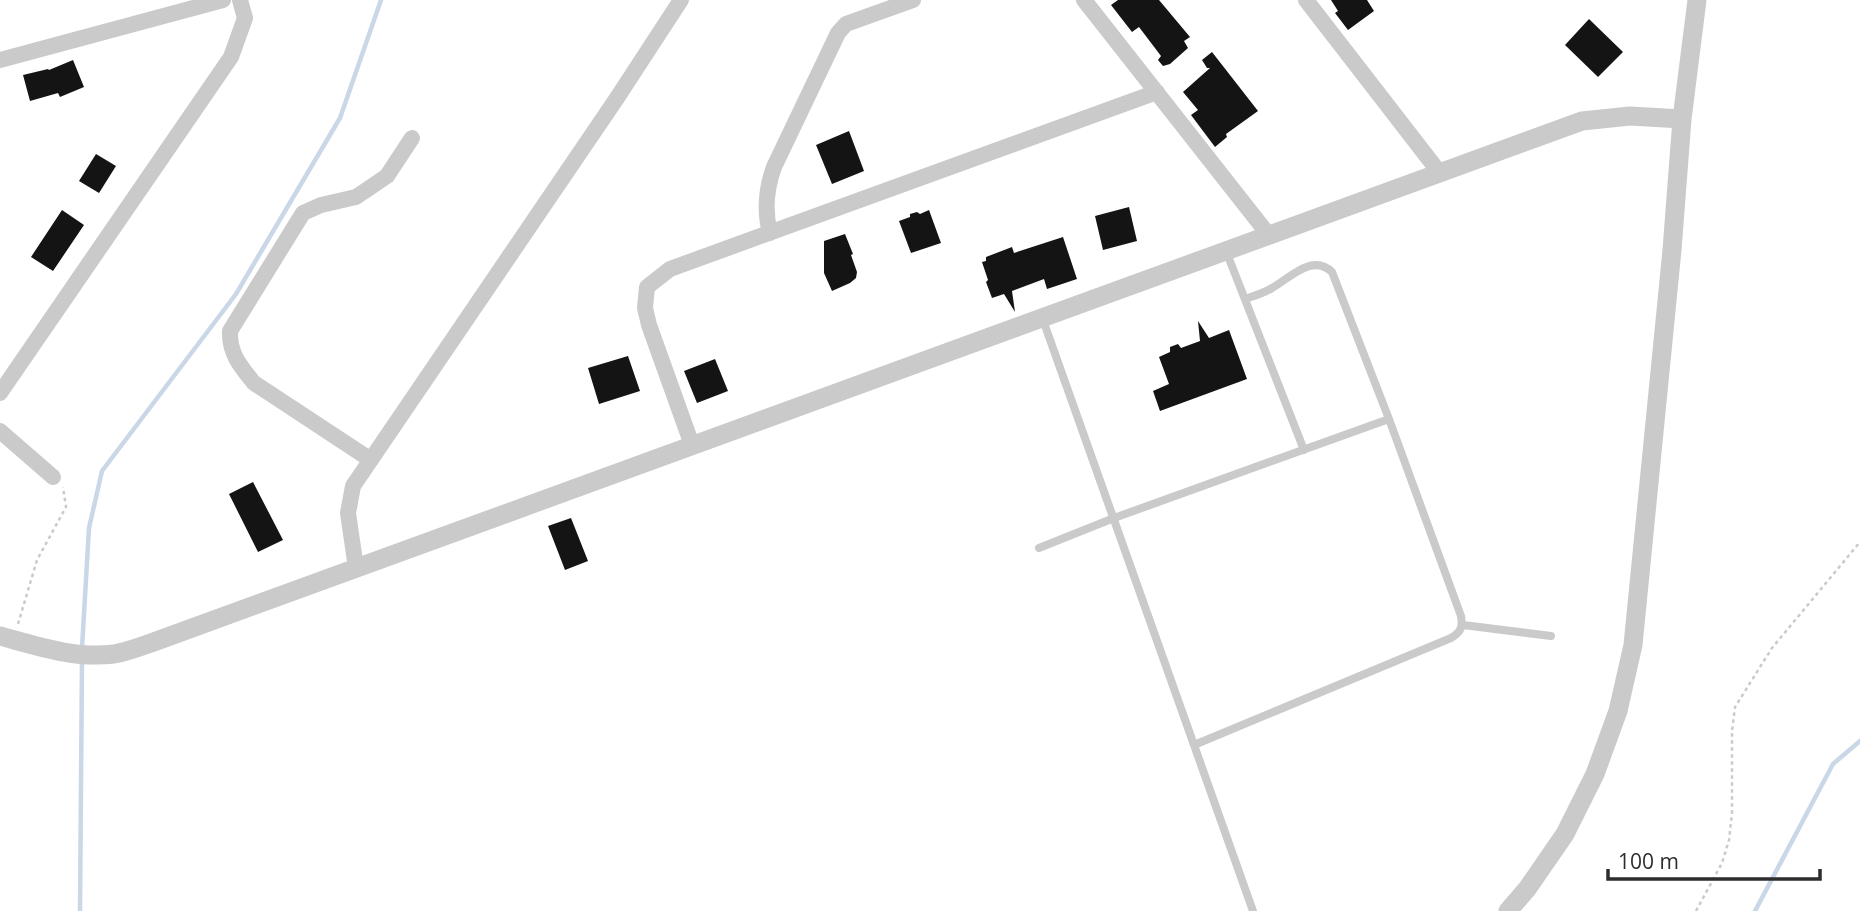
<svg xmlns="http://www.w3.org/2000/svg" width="1860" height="911" font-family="'Open Sans',sans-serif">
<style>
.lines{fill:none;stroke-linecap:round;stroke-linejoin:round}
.stream{stroke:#c9d7e7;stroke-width:4.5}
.building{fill:#141414}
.path{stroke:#cacaca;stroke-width:2.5;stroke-dasharray:3.5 3.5;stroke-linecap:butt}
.service{stroke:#cacaca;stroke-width:8}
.minor{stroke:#cacaca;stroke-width:16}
.tertiary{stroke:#cacaca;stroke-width:19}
</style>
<rect width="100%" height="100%" fill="#fff"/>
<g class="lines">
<path class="stream" d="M82,648L89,528L102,471L236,294L340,118L381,0
M80,911L82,660
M1755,911L1833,764L1860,741"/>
</g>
<path class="building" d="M1118,0H1159L1190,37L1184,41L1188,48L1170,64L1163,66L1158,60L1161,56L1139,27L1132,32L1111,5Z
M1331,0H1367L1374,11L1348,30L1335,13L1338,11Z
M1589,19L1623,52L1598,77L1565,45Z
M1212,52L1258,111L1226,134L1227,137L1215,147L1191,115L1198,110L1183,92L1210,68H1207L1202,60Z
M73,60L84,87L60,97L58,93L30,101L23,75L48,69L49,70Z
M849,131L864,171L832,184L816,145Z
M96,154L116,166L99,193L79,181Z
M1129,207L1137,241L1103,250L1095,216Z
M62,210L84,225L53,271L31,257Z
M929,210L941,243L911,253L899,221L910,217V214L917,212L920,214Z
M845,234L853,254L851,255L857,272L856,278L850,283L832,291L824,273V241Z
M1063,237L1077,279L1047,289L1044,279L1012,291L1015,312L1004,294L992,298L986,282L988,280L982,262L986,261V257L1012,247L1014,253Z
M1198,321L1209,338L1229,330L1247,379L1160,411L1153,391L1169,384L1159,357L1170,352V347L1178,344L1181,348L1200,341Z
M628,356L640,391L599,404L588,368Z
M715,359L728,391L697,403L684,371Z
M253,482L283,540L258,552L229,494Z
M571,518L588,561L565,570L548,526Z"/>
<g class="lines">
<path class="path" d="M18,624L37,560L66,507L63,487
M1696,911L1722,863L1729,840L1732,813V731L1735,707L1772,648L1860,542"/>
<path class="service" d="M1226,251L1304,450
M1043,320L1253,911
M1039,548L1114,518L1389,419
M1463,625L1551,636
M1194,745L1451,638C1461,632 1463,627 1461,616L1389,419L1332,272C1312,253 1290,278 1272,288C1264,293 1254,296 1245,299"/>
<path class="minor" d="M1084,0L1268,234
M1306,0L1439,172
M0,60L223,0
M770,233C764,210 766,189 774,167L838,33L846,24L913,0
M0,393L231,57L245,18L240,0
M0,431L53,477
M692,445L649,325L645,308L647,287L670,269L1157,92
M371,460L254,383C240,366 229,353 230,331L303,213L321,205L356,197L387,176L412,138
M356,568L348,513L353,486L617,98L681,0"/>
<path class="tertiary" d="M0,636C37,646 75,659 114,654C126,652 139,647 151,643L1582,121L1630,116L1682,119
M1508,911L1527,889L1565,834L1595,774L1618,711L1633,645L1672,250L1682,119L1697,0"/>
</g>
<path d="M1608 869v10h212v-10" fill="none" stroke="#2d2d2d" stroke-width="3.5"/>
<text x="1618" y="869" font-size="21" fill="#2d2d2d" stroke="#ffffff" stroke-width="5" paint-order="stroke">100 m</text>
</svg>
